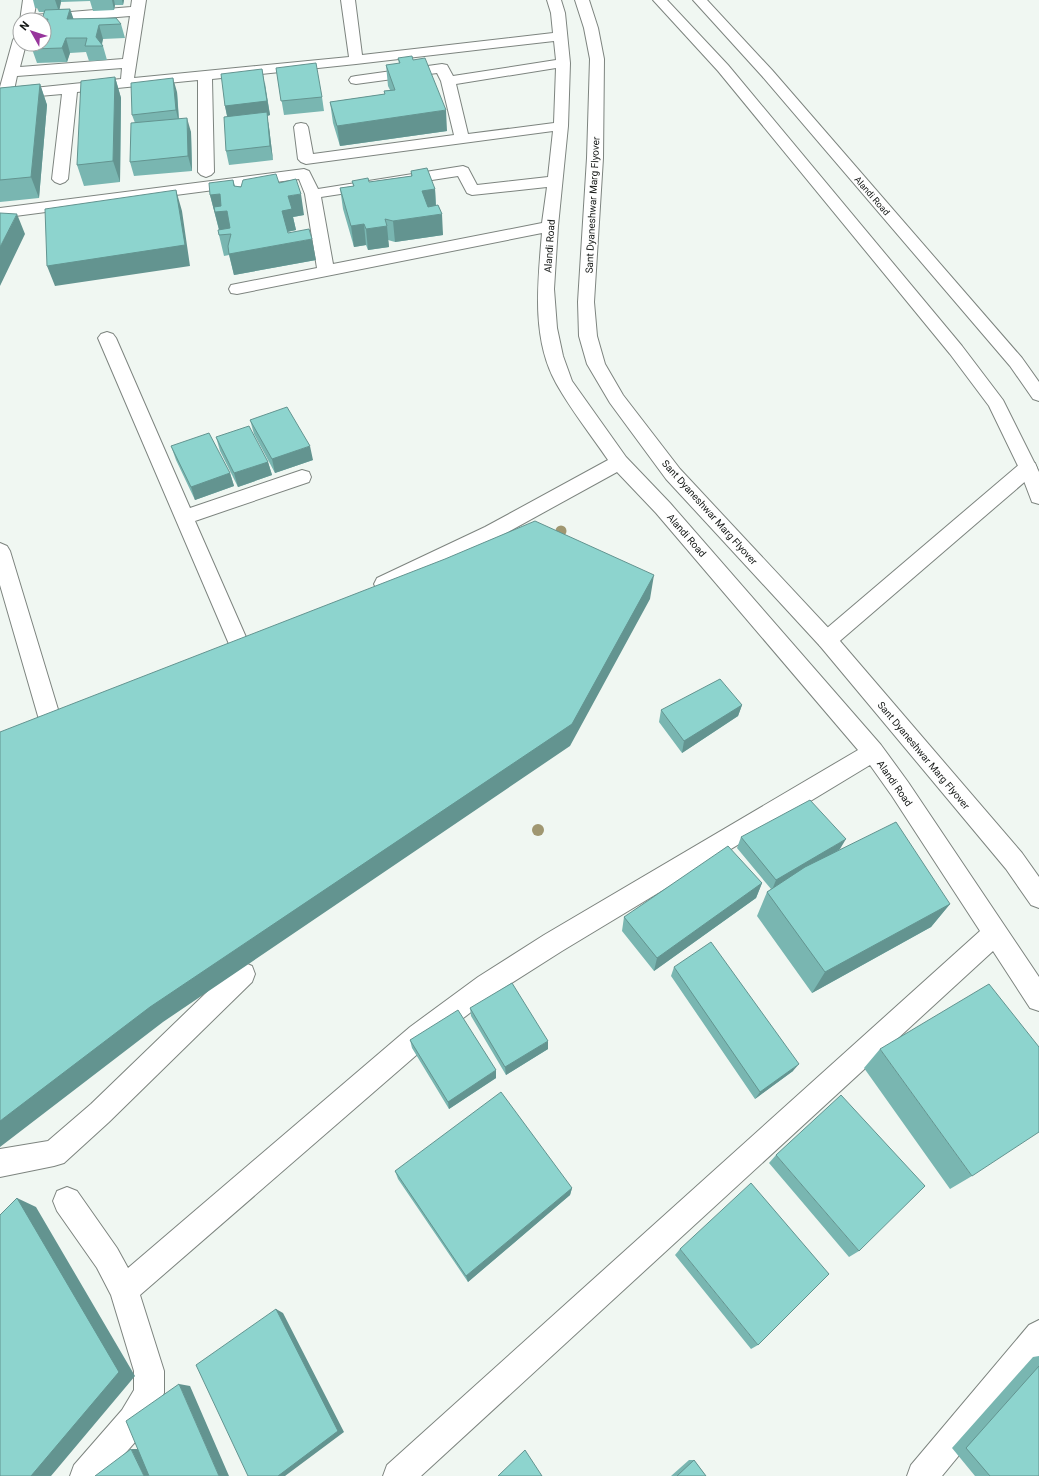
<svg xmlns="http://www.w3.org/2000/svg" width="1039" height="1476" font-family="Roboto,sans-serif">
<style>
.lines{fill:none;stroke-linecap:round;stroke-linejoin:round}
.minor-casing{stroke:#7d847f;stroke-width:2}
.major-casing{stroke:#7d847f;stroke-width:2}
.minor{fill:#fff;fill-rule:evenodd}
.major{fill:#fff;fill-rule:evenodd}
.tree{fill:#a09771}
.wall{fill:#79b6b1}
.shaded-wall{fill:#639490}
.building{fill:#8dd4ce;stroke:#639490}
.labels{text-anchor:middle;stroke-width:3;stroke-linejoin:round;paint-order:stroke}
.far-street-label{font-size:9px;fill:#151816;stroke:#fff}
.street-label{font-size:10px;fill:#151816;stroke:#fff}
</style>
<rect width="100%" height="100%" fill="#f0f7f2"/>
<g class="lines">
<defs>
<path id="minor" d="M23,0H37L34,15L131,7L132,0H146L134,78L349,57L341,0H355L362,55L553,33L551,13L547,0H561L565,13L570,63L568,126L558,226L554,289L557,328L563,356L572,381L626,457L670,503L881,745L908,782L1039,977V1011L1030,1008L993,951L421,1476H383L387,1465L980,931L892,796L870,765L562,951L496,993L428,1045L140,1295L164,1371V1393L144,1432L105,1476H70L74,1465L122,1410L134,1390V1371L111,1295L97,1268L57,1211L53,1201L57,1191L67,1187L77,1191L117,1248L128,1268L410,1027L478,977L544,935L858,750L656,513L617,472L499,537L391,590L384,592L377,590L374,584L377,578L485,527L608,460C591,435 571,410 556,383C531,338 538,282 542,233L237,294L231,293L229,289L231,285L317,268L305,194L299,179L0,218V208L304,169L309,171L318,189L463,166L468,168L477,185L548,177L553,131L306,164L301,162L298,159L294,127L296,124L301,123L306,124L308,127L313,154L454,135L441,81L437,73L356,84L351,83L349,80L351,77L356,76L442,64L447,65L453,76L556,60L554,41L356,64L212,79L214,172L211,175L206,177L201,175L198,172V80L77,92L68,179L65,182L60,184L55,182L52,179L62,94L5,99L0,98V87L13,40L15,37L20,36V44H26L20,67L123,59L130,16L44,23V20L20,21ZM122,68L121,79L14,90L17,76ZM556,68L554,123L468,134L456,84ZM458,176L467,193L472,195L547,187L542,223L333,264L321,197Z
M693,0H707L772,70L1022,358L1039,382V401L1033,399L1010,366L762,76Z
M107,332L113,334L116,338L190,508L302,470L309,472L311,477L309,482L195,521L249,644L246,650L239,652L232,650L229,644L98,338L101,334Z
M1028,461L1035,463L1037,468L1035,473L834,646L827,648L820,646L817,640L820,634L1021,463Z
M0,543L7,546L10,551L60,716L57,722L49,725L41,722L38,716L0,585Z
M243,962L252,966L255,974L252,982L109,1122L64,1163L54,1166L0,1177V1149L48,1141L91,1104L234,966Z
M1039,1320V1358L942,1476H907L911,1465L1029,1325Z"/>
<path id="major" d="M575,0H589L598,28L604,59L603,158L594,302L597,336L605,364L623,395L680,469L834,634L1022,853L1039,877V908L1031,905L1006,869L820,646L666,479L610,403L587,364L579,336L578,302L587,158L590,59L584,28Z
M653,0H667L728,65L962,346L1003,400L1039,472V504L1032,502L1019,468L989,406L950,354L718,71Z"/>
</defs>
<use href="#minor" class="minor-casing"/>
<use href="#major" class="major-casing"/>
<use href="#minor" class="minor"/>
<use href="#major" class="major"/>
</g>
<g class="tree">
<circle cx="561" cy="531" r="5.5"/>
<circle cx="538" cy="830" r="6"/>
</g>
<path class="wall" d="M33,0H124L123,5H115L114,10L93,11L90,1L61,2L59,9H70L73,19L121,24L125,38L103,39L102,45L103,46L107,60L89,61L86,52L70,53L67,62L37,63L32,49L44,44V20H42V19L44,12H39L37,8H35Z
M398,58L413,60L447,131L340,146L333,123L330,102L385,94L384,91L390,90L388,86L386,65L399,64Z
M276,68L322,97L324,111L284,115Z
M115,77L121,98L120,182L84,186L77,165Z
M265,83L270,115L267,116L269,127L273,160L229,165L226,151L227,116L225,106Z
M40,84L47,105L39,198L0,202V88Z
M177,92L179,119L191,132L192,171L134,176L130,162L135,123L132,115Z
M411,171L435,189L436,205L443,235L395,242L388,240L389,247L368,250L366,245L354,247L343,209L340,188L353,186L352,181L369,182L411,176Z
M233,180L235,186L241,187L279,183L304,215L293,217L296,230L288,232V233L316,260L234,275L229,255L224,256L219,235V230L210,195Z
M250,420L313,460L275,473L254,434Z
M216,437L268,462L272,475L238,487L220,451Z
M171,446L230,473L234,486L195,500L176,460Z
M742,705L738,716L682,753L659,722L661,710Z
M741,837L840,849L835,853L950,904L931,927L812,993L757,916L767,892L771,889L737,848Z
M762,883L756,898L654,971L622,931L624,917Z
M674,967L793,1071L755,1099L671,976Z
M470,1008L548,1049L506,1075L471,1016Z
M410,1040L496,1078L449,1109L412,1048Z
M880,1049L972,1176L950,1189L864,1068Z
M776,1155L859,1251L849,1257L769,1163Z
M395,1171L572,1188L570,1195L468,1282L398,1179Z
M680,1249L758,1345L751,1349L675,1255Z
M1039,1356V1476H975L952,1448L1033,1357Z
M689,1460H694L706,1476H671Z"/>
<path class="shaded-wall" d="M55,0H61V2L59,12Z
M112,0H114L115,5L114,10Z
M122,0H124L123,5Z
M70,9L75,23L67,19Z
M99,25L103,39L101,46L96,37Z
M66,38L70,53L67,62L62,48Z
M262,69L270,115L267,116L269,127L273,160L270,146L228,120L225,106Z
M115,77L121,98L120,182L113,161Z
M173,78L177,92L179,124L176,110Z
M40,84L47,105L39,198L31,177Z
M446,110L447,131L340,146L337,126Z
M187,118L191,132L192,171L188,156Z
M435,189L436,210L424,212L422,191Z
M176,190L182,211L190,266L55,286L47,266Z
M220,194L227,211L232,232L220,233L210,195Z
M301,194L304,215L293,217L296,230L286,232L282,211L288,196Z
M17,214L25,234L0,286V247Z
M442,214L443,235L395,242L393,221Z
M364,224L366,245L354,247L351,226Z
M387,226L389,247L368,250L366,229Z
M312,239L316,260L234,275L229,254Z
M310,446L313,460L275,473L272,459Z
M268,462L272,475L238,487L234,473Z
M230,473L234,486L195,500L191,487Z
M654,575L650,599L570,746L163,1022L0,1147V1121Z
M742,705L738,716L682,753L684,741Z
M846,839L840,849L772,890L776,880Z
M762,883L756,898L654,971L657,958Z
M950,904L931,927L812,993L825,972Z
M548,1041V1049L506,1075L505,1067Z
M799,1064L793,1071L755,1099L760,1092Z
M496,1070V1078L449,1109L448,1102Z
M572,1188L570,1195L468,1282L466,1276Z
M17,1198L36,1207L135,1376L51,1476H31Z
M276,1309L283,1313L344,1432L285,1476H278Z
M179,1384L190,1386L229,1476H219Z
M131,1449H140L152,1476H144Z"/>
<path class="building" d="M70,9L67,19L116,18L121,24L99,25L96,37L103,46H85L87,38H66L62,48L32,49L34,44H44V42H45L47,36H44V23H47L48,19H42L45,10Z
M412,56L413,60L425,58L446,110L337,126L330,102L385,94L384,91L395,90L386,65L400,63L398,58Z
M316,63L322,97L281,101L276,68Z
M262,69L267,101L225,106L221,74Z
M115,77L113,161L77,165L81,81Z
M173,78L176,110L132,115L131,83Z
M40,84L31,177L0,180V88Z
M267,112L270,146L226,151L224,117Z
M187,118L188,156L130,162L131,123Z
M427,168L435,189L422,191L428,207L438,205L442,214L393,221L385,219L387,226L366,229L364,224L351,226L340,188L354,186L352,181L368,178L369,182L412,176L411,171Z
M276,174L279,183L296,179L301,194L288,196L292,209L282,211L288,233L309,229L312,239L229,254L228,246L231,234L219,235L218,230L230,228L227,211L215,212L214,207L221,206L220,194L210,195L209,183L233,180L234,186L241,187L243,180Z
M176,190L185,245L47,266L45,209Z
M0,213L17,214L0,247Z
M287,407L310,446L272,459L250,420Z
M249,426L268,462L234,473L216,437Z
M209,433L230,473L191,487L171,446Z
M535,521L654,575L572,724L150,1007L0,1121V732L445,559Z
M720,679L742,705L684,741L661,710Z
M810,800L846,839L776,880L741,837Z
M896,822L950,904L825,972L767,892L805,867Z
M728,846L762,883L657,958L624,917Z
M711,942L799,1064L760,1092L674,967Z
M512,983L548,1041L505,1067L470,1008Z
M989,984L1039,1047V1132L972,1176L880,1049Z
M458,1010L496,1070L448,1102L410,1040Z
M501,1092L572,1188L466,1276L395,1171Z
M841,1095L925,1186L859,1251L776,1155Z
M751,1183L829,1274L758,1345L680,1249Z
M17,1198L119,1372L31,1476H0V1215Z
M276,1309L338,1431L278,1476H248L196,1365Z
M1039,1366V1476H990L966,1448Z
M179,1384L219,1476H149L126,1421Z
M131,1449L144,1476H95Z
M525,1450L542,1476H498Z
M694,1460L706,1476H677Z"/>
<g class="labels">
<g class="far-street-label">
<text transform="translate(872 196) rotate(49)" y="3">Alandi Road</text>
</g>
<g class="street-label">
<text transform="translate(592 205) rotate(-87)" y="4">Sant Dyaneshwar Marg Flyover</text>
<text transform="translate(549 246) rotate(-86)" y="4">Alandi Road</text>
<text transform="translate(710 512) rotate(48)" y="4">Sant Dyaneshwar Marg Flyover</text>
<text transform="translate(687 535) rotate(49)" y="4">Alandi Road</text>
<text transform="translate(924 755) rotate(50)" y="4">Sant Dyaneshwar Marg Flyover</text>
<text transform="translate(895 783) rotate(55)" y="4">Alandi Road</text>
</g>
</g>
<g transform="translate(32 32) rotate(309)"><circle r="19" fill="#ffffff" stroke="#a1a3a2"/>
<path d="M0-3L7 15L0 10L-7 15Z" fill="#97359c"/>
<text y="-6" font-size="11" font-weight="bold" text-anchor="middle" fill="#151816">N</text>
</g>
</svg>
